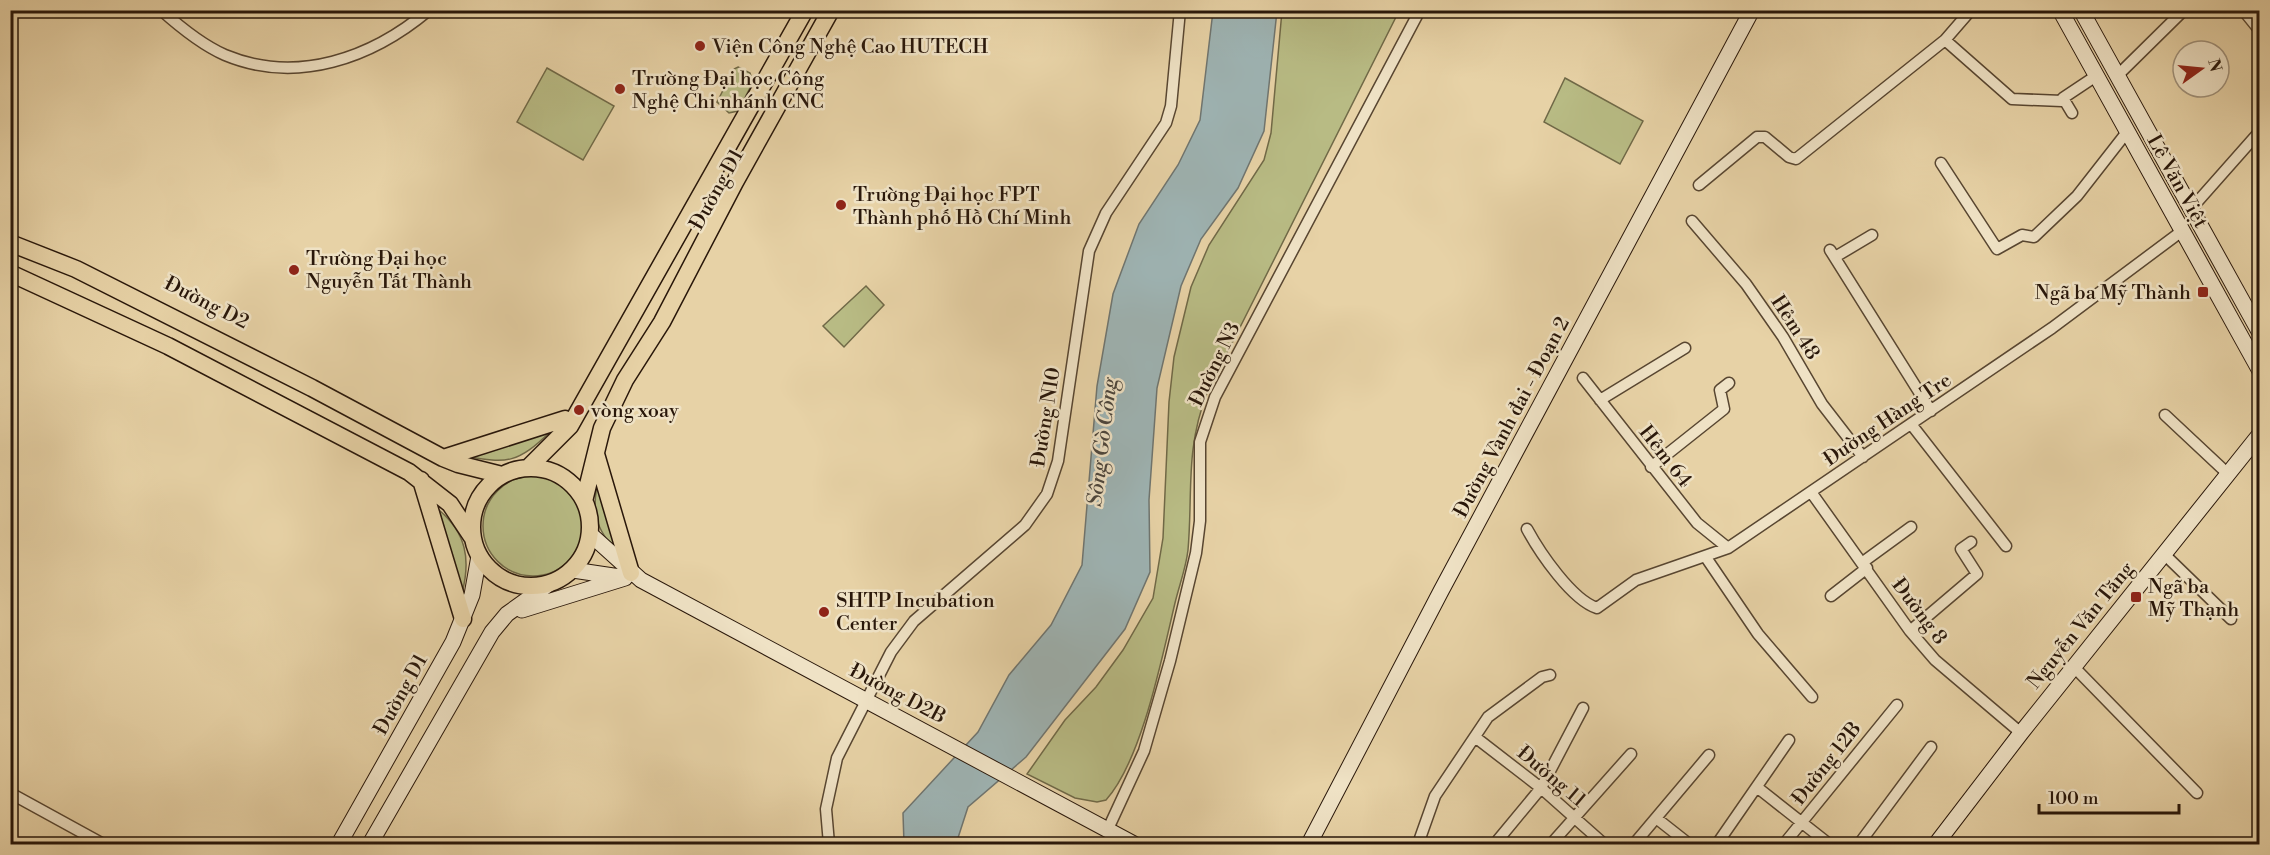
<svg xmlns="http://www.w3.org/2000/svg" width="2270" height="855" font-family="'Libre Bodoni',serif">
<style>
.green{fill:#b8bb84;stroke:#706947;stroke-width:1.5}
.water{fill:#9eb4b4;stroke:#6f7570;stroke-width:1.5}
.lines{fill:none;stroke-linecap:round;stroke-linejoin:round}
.street-casing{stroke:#584631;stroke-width:13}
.secondary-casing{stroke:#29170a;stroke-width:17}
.primary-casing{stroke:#29170a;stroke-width:19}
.street{stroke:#efe2c5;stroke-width:10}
.secondary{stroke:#efe2c5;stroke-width:15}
.primary{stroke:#e7d2a6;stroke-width:16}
.poi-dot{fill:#8f2418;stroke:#efe2c5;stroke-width:2}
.labels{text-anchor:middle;stroke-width:5;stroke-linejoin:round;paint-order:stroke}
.poi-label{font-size:20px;fill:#29170a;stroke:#efe2c5;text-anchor:start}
.street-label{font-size:20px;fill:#29170a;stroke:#efe2c5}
.water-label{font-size:21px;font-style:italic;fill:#4c463d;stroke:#efe2c5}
</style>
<rect width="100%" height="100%" fill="#e7d2a6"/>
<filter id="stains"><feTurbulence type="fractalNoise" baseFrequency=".00333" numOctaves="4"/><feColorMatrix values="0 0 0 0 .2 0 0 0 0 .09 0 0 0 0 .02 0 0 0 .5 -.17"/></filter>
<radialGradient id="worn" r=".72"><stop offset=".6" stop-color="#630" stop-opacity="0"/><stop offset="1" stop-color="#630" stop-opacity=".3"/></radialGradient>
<path class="green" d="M1282,11H1399L1207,393C1185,450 1193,492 1188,550C1186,568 1179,586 1175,603C1162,657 1142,760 1106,800L1097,802L1075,798L1027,774L1065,720L1096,687L1123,650L1153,598L1163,538L1169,402L1174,357L1191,287L1209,245L1264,160L1271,133Z
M738,67L750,73L753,82L738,111L729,113L717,102L734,69Z
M547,68L614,106L583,160L517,122Z
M1565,78L1643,121L1620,164L1544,122Z
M866,286L884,305L844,347L823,326Z
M550,432C518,463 508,464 465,456Z
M483 526a50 50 0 1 1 100 0a50 50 0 1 1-100 0Z
M599,477L624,560C598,533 589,516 599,477Z
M439,510C466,533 471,559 462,593Z"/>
<path class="water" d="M1213,11H1277L1264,131L1238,188L1201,239L1181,286L1157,388L1149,500L1150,572L1125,629L1026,757L968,807L956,844H904L903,813L978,732L1009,675L1051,625L1082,565L1097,386L1113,294L1139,224L1178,165L1200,120Z"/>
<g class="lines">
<defs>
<path id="street" d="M161,10C180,27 202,45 225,55C297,85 372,58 429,10
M2243,10L2260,31
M1945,40L2012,99L2062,101
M2117,76L2184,10
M2072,113L2063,98L2096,76
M1941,163L1997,249L2022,235L2034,237L2077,196L2127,132
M1699,185L1757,137H1765L1789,157L1796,159L1945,40L1971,10
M2191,209L2260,131
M1692,221L1746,284L1783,337L1822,404L1863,457
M1830,250L1931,411
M1835,257L1872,235
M1583,378L1697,523L1728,548
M1600,400L1685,348
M2165,415L2228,474
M1911,424L2006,546
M1651,467L1724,409L1720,390L1729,383
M1811,492L1910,631L1935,660L2021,733
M1527,529C1540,553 1572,600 1597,608L1636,580L1728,548L2052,328L2182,231
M2164,554L2231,619
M1705,556L1758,634L1812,697
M1863,562L1911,527
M1831,596L1867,568
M1910,631L1977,574L1961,549L1971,542
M2074,667L2197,793
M1475,737L1541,788L1604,844
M1758,788L1829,844
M10,793L103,844
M1656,818L1689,844
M1108,829L1144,751L1170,661L1196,553L1200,521V442L1215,397L1420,10
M1498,840L1541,788L1583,708
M829,844L826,809L837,758L891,652L914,621L1025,525L1047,494L1058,461L1089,251L1106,213L1166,123L1171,106L1180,10
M1418,844L1435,796L1488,717L1542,677L1550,675
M1551,844L1631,754
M1634,844L1709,755
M1717,844L1789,740
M1784,844L1897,705
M1859,844L1931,747"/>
<path id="secondary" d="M2060,10L2260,371
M2081,10L2260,333
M590,534L641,580L1134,844
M573,570L620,577
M522,610L625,578
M339,844L453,642L472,595L479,556
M370,844L492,632L507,614L549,584
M1309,844L1441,591L1752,10
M1936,844L2021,733L2260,434"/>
<path id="primary" d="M10,243L76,269L312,388L443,458L458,464L502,475
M10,273L168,346L409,472L450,504L472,537
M596,454L631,573
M443,458L565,419
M529,467L570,426L805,10
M472 527a59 59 0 1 1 118 0a59 59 0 1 1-118 0Z
M421,480L463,619
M584,501L602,428L625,380L662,322L735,182L831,10"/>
</defs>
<use href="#street" class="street-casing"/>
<use href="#secondary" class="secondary-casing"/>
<use href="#primary" class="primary-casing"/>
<use href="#street" class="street"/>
<use href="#secondary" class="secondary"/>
<use href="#primary" class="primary"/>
</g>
<g class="poi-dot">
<circle cx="700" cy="46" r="6"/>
<circle cx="620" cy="89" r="6"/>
<circle cx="841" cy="205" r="6"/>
<circle cx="294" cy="270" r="6"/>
<rect x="2197" y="286" width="12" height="12" rx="3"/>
<circle cx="579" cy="410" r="6"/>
<rect x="2130" y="591" width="12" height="12" rx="3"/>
<circle cx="824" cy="612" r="6"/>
</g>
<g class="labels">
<g class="poi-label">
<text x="712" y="53">Viện Công Nghệ Cao HUTECH</text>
<text x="632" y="85">Trường Đại học Công<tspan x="632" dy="23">Nghệ Chi nhánh CNC</tspan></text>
<text x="853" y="201">Trường Đại học FPT<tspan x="853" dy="23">Thành phố Hồ Chí Minh</tspan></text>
<text x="306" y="265">Trường Đại học<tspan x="306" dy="23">Nguyễn Tất Thành</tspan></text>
<text x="2191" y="299" text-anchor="end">Ngã ba Mỹ Thành</text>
<text x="591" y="417">vòng xoay</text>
<text x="2148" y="593">Ngã ba<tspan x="2148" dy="23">Mỹ Thạnh</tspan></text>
<text x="836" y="607">SHTP Incubation<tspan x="836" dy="23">Center</tspan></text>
</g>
<g class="street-label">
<text transform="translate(2178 181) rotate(61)" y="7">Lê Văn Việt</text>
<text transform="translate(716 189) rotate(-61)" y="7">Đường D1</text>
<text transform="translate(207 302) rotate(27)" y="7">Đường D2</text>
<text transform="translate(1796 327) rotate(57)" y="7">Hẻm 48</text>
<text transform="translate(1214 364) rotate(-64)" y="7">Đường N3</text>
<text transform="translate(1045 417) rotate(-81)" y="7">Đường N10</text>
<text transform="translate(1511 417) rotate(-62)" y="7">Đường Vành đai - Đoạn 2</text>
<text transform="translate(1887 419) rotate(-34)" y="7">Đường Hàng Tre</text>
<text transform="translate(1666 456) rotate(52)" y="7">Hẻm 64</text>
<text transform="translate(1920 611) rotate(53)" y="7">Đường 8</text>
<text transform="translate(2080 625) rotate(-51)" y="7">Nguyễn Văn Tăng</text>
<text transform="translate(898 693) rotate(28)" y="7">Đường D2B</text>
<text transform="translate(400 694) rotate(-61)" y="7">Đường D1</text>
<text transform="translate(1826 763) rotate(-52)" y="7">Đường 12B</text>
<text transform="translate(1552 776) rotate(40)" y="7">Đường 11</text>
</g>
<g class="water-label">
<text transform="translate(1102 442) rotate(-83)" y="7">Sông Gò Công</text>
</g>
</g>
<rect width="2270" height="855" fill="none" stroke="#e7d2a6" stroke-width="36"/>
<rect x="12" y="12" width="2246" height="831" fill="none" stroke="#29170a" stroke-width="3"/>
<rect x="18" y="18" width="2234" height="819" fill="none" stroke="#29170a" stroke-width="1.5"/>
<g transform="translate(2201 69) rotate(75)"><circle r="28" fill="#efe2c5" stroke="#a0917a" stroke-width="1.5"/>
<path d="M0-4.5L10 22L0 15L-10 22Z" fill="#8f2418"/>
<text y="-9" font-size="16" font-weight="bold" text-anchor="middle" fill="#29170a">N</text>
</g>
<path d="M2039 804v9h140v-9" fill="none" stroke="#29170a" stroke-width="3"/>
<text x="2048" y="804" font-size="18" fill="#29170a" stroke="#efe2c5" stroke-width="4.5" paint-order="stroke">100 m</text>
<rect width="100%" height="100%" filter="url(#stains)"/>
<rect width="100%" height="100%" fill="url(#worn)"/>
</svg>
